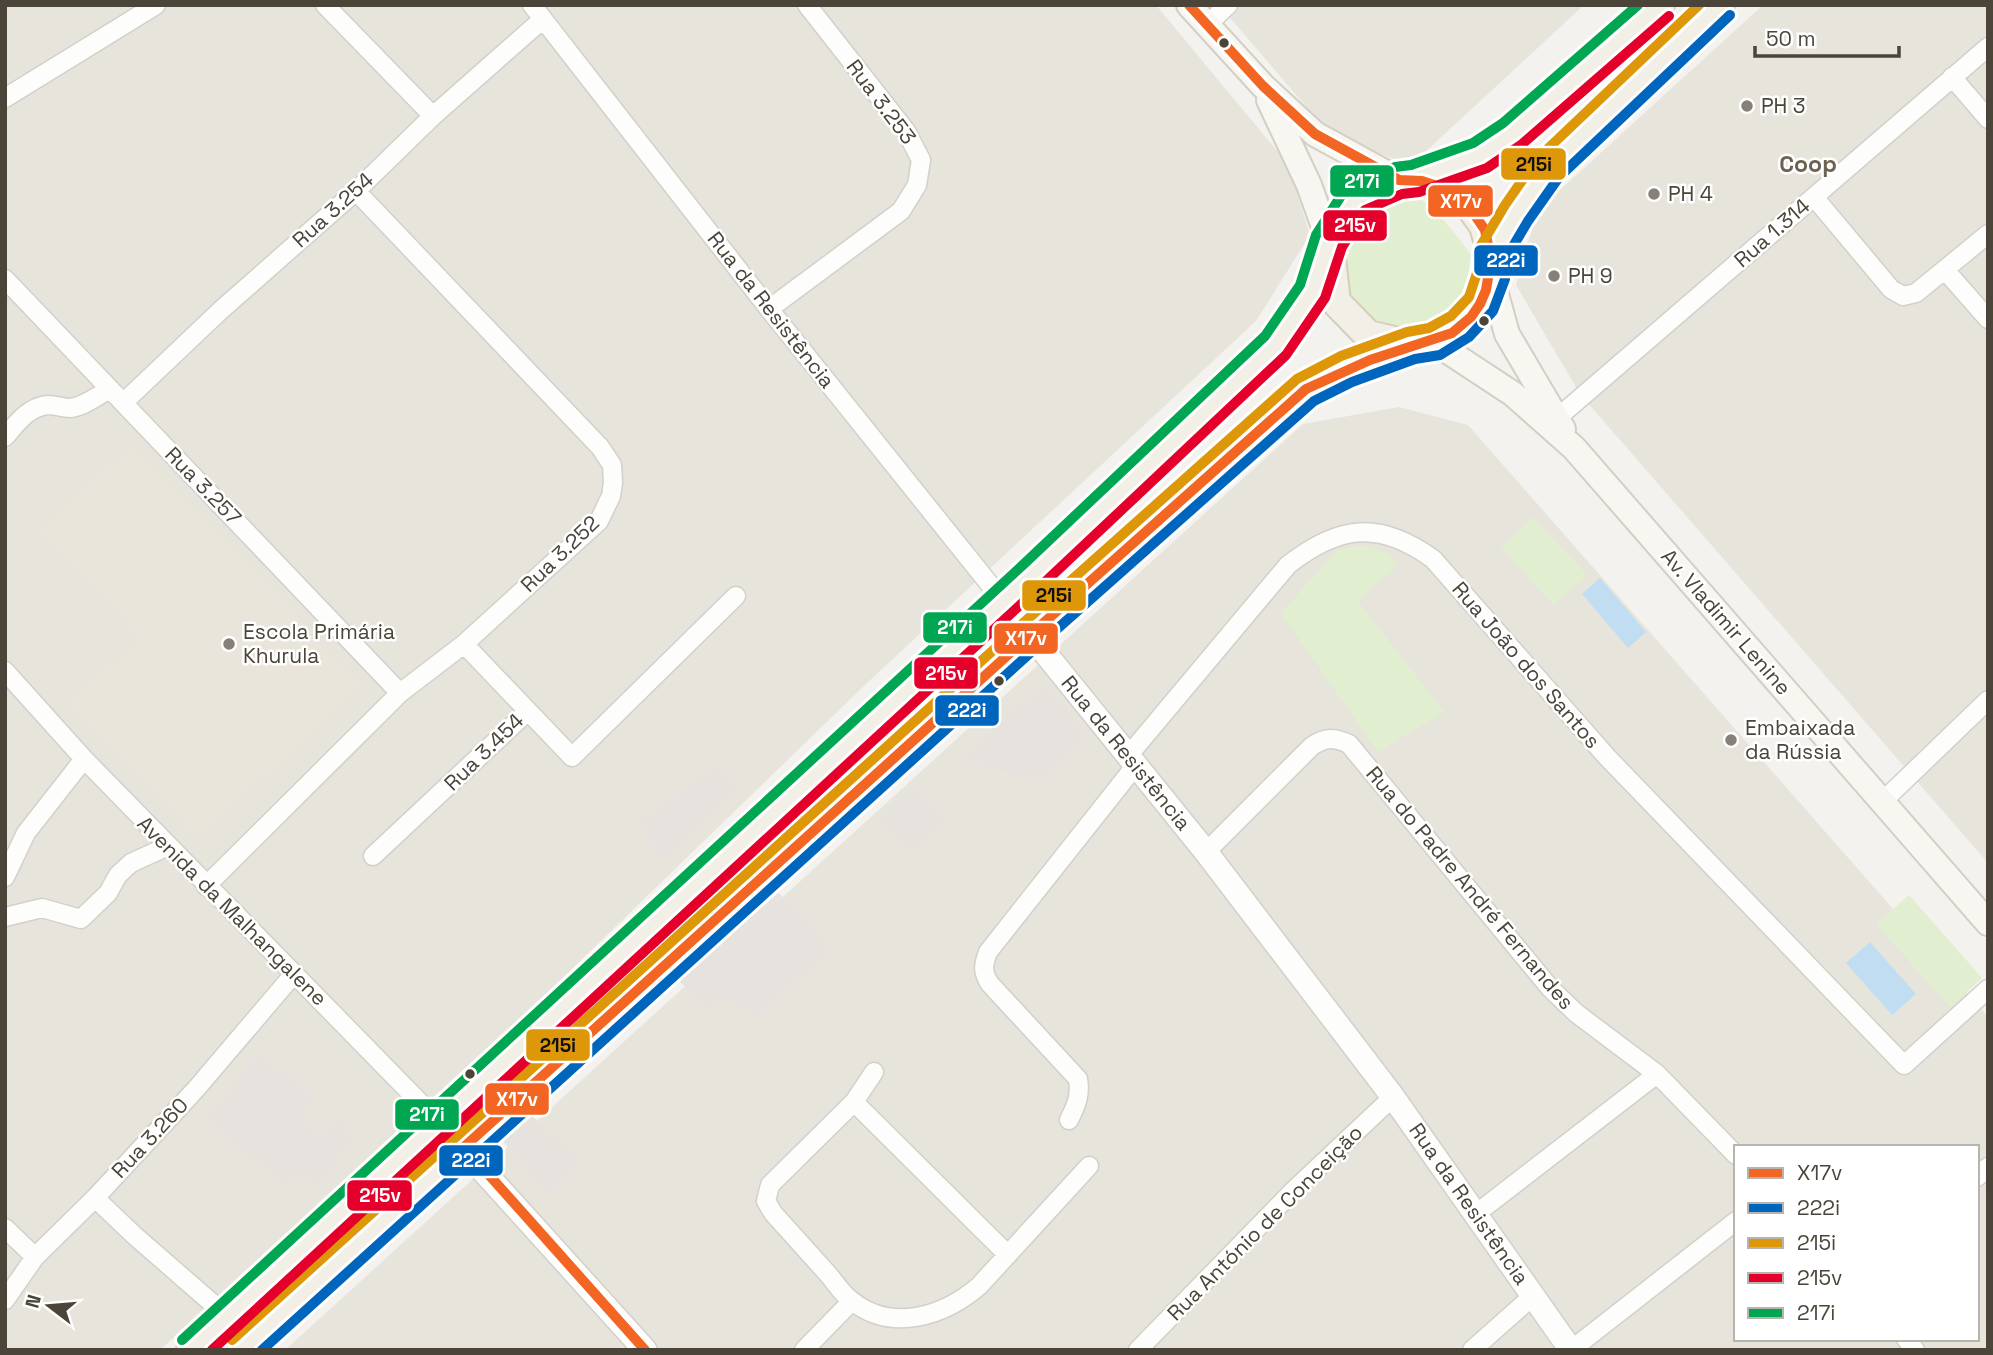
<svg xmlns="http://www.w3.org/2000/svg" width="1993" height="1355" font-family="'Space Grotesk',sans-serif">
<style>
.residential{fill:#e7e4dc;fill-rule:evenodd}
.education{fill:#eae5da}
.green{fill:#e1eecf}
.parking{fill:#e6e3df}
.water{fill:#c0ddf1}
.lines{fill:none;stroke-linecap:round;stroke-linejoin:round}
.minor-casing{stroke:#d2d0cb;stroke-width:21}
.tertiary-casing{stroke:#d2d0cb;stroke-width:26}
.secondary-casing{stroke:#d3cfc5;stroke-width:28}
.primary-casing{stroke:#d6cebb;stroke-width:32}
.minor{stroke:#fdfdfc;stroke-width:18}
.tertiary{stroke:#fdfdfc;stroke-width:23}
.secondary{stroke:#f7f6f1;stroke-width:24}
.primary{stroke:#f2efe6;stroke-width:28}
.bus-1-casing{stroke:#fff;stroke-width:16}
.bus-2-casing{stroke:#fff;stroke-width:16}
.bus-3-casing{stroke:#fff;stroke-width:16}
.bus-4-casing{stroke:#fff;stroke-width:16}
.bus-5-casing{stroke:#fff;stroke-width:16}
.bus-1{stroke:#f26522;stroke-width:10}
.bus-2{stroke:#0065bd;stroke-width:10}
.bus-3{stroke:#dd9709;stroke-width:10}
.bus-4{stroke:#e4002b;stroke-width:10}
.bus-5{stroke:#00a651;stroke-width:10}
.bus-dot{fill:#4b4439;stroke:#fff;stroke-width:2.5}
.poi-dot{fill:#868178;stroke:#fff;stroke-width:2.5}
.labels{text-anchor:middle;stroke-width:5;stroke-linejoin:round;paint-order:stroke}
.street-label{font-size:21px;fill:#4b4439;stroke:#fff}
.poi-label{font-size:21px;fill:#4b4439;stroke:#fff;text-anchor:start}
.neighbourhood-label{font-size:23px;font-weight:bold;fill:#6e6250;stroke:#fff}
.line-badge{stroke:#fff;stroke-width:2.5}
.badge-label{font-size:19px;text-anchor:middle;font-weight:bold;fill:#fff}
.pale-badge-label{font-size:19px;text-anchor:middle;font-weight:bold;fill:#111}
</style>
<rect width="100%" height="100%" fill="#f4f2ee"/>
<path class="residential" d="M5,5H1156L1288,164L1310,235L1256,321L867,683L416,1120L160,1350H5Z
M1219,5H1584L1410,166L1327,131Z
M1763,5H1988V863L1580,394L1516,285L1537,211Z
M1399,407L1468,425L1988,1017V1350H285L1303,424ZM1736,1147H1977V1339H1736Z"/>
<path class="education" d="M132,445L363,685L262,778L251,785L197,838L68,702L141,638L40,529Z"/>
<path class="green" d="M1412,192C1439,211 1462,240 1479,268L1455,342L1381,331L1339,278L1338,212L1352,200Z
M1533,517L1587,575L1554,605L1501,548Z
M1363,545L1385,552L1398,564L1358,601L1444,712L1378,752L1281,613L1337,550Z
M1909,895L1982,978L1950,1007L1876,924Z"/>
<path class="parking" d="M1046,682L1087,736L1041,783L960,760Z
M717,765L737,789L662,861L638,821Z
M913,785L949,820L912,855L877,818Z
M777,891L831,948L757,1019L721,998L711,1011L678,980Z
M257,1052L314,1096L301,1117L316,1137L339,1118L355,1140L317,1184L299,1174L285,1186L206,1119Z
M532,1116L582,1162L548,1195L503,1141Z"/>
<path class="water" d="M1600,578L1646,632L1628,648L1582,594Z
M1870,942L1916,994L1892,1015L1846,963Z"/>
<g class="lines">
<defs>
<path id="minor" d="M325,5L433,116
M532,5L769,309L1003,601
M1207,25L1228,5
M1952,77L1988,119
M5,98L156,5
M1814,197L1891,289L1903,296L1916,293L1988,234
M1945,270L1988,319
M5,279L400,693
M769,309L901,211L917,185L921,160L906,131L807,5
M124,402L221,310L356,191L433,116L543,19
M1556,419L1988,47
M5,437C17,423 28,407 48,405C55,405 63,408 70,408C84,407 98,395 110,389
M5,671L84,759L438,1121
M528,711L572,757L736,596
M1128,756L1288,565C1339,525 1379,520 1433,559L1607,757L1904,1065L1988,989
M1882,802L1988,700
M1206,852L1312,746C1326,737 1334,737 1349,744L1550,988L1576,1013L1657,1074L1736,1155
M373,856L528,711L464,644
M5,877L26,833L84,759
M206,886L400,693L464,644L599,521L611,496L613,483L612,465L600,447L356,191
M5,917L42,908L81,919L108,893L118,875L131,863L168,846
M874,1072L854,1102L770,1185L766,1201L773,1213C791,1233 809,1253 827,1273C835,1282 842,1294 852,1301C892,1333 944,1316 979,1286L1089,1166
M854,1102L1008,1255
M1069,1120C1076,1106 1081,1095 1078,1079L990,984C982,972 983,965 988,952L1136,765
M1977,1177L1988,1167
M95,1198L135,1236L228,1317
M1477,1213L1657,1074
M5,1228L35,1257
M5,1300L35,1257L95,1198L196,1089L293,975
M1906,1339L1915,1350
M804,1350L852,1301
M1138,1350L1293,1191L1393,1097
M1472,1350L1534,1295
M1571,1350L1736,1221"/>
<path id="tertiary" d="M1003,601L1206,852L1393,1097L1571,1350
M438,1121L645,1350"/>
<path id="secondary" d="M1189,5L1263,86L1315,134L1399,180
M1269,100L1309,185L1329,241
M1491,276L1507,334L1563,429
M1434,342L1513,394L1574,448L1988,923"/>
<path id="primary" d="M1414,179L1479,156L1512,134L1660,5
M1492,254L1516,213L1548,168L1720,5
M191,1350L1035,573L1276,345L1313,291L1329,241L1355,199L1399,180L1414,179L1442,186L1467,202L1484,226L1492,254L1491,276L1481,304L1460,327L1434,342L1412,345L1368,335L1336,302L1329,241
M241,1350L992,668L1296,398C1328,371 1372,358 1412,345"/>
</defs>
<use href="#minor" class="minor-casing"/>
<use href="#tertiary" class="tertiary-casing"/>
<use href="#secondary" class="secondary-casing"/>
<use href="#primary" class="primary-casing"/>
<use href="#minor" class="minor"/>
<use href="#tertiary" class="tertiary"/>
<use href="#secondary" class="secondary"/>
<use href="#primary" class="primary"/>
<defs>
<path id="bus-1" d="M645,1350L464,1147L1030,635L1306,389L1370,360L1452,333L1471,317L1480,304L1486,290L1491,260L1485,230L1470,208L1443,188L1422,181L1399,180L1315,134L1263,86L1189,5"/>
<path id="bus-2" d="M262,1350L1039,645L1314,401L1352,382L1415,359L1440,355L1469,337L1493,311L1505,279L1506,258L1528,221L1559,177L1730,15"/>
<path id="bus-3" d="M232,1340L1021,625L1297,379L1341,356L1407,332L1429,328L1451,316L1469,297L1477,273L1480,247L1505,205L1537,159L1699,5"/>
<path id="bus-4" d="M212,1350L1044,583L1286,355L1325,298L1342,247L1365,210L1402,194L1419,192L1487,168L1521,145L1669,16"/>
<path id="bus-5" d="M182,1340L1025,563L1265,336L1300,285L1316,235L1346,188L1395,167L1411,165L1473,143L1503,123L1638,5"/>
</defs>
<use href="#bus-1" class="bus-1-casing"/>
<use href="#bus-2" class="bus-2-casing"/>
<use href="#bus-3" class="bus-3-casing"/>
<use href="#bus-4" class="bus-4-casing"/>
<use href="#bus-5" class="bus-5-casing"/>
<use href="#bus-1" class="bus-1"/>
<use href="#bus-2" class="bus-2"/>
<use href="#bus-3" class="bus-3"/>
<use href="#bus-4" class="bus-4"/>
<use href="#bus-5" class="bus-5"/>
</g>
<g class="bus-dot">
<circle cx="1224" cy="43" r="6"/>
<circle cx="1484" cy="321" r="6"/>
<circle cx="999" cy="681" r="6"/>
<circle cx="470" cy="1074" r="6"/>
</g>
<g class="poi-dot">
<circle cx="1747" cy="106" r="7"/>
<circle cx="1654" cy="194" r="7"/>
<circle cx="1554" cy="276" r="7"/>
<circle cx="229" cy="644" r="7"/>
<circle cx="1731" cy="740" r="7"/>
</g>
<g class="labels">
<g class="street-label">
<text transform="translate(881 102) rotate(53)" y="7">Rua 3.253</text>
<text transform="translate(333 210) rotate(-42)" y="7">Rua 3.254</text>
<text transform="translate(1772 233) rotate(-41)" y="7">Rua 1.314</text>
<text transform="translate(771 310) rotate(52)" y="7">Rua da Resistência</text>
<text transform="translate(203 486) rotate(46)" y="7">Rua 3.257</text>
<text transform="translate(560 554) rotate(-44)" y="7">Rua 3.252</text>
<text transform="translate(1726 622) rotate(49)" y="7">Av. Vladimir Lenine</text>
<text transform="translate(1526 665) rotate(49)" y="7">Rua João dos Santos</text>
<text transform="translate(484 752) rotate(-44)" y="7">Rua 3.454</text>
<text transform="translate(1126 753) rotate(51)" y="7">Rua da Resistência</text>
<text transform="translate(1470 888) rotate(50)" y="7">Rua do Padre André Fernandes</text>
<text transform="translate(232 911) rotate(45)" y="7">Avenida da Malhangalene</text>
<text transform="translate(150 1138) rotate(-47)" y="7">Rua 3.260</text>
<text transform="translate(1469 1204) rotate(55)" y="7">Rua da Resistência</text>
<text transform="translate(1265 1223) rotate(-45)" y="7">Rua António de Conceição</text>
</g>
<g class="poi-label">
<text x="1761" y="113">PH 3</text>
<text x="1668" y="201">PH 4</text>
<text x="1568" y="283">PH 9</text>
<text x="243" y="639">Escola Primária<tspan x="243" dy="24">Khurula</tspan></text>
<text x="1745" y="735">Embaixada<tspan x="1745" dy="24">da Rússia</tspan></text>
</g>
<g class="neighbourhood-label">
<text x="1808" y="172">Coop</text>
</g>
</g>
<g class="line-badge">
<rect x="1500" y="147" width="67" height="34" rx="7" fill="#dd9709"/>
<rect x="1329" y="164" width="66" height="34" rx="7" fill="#00a651"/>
<rect x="1427" y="184" width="67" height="34" rx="7" fill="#f26522"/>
<rect x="1322" y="209" width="66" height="33" rx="7" fill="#e4002b"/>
<rect x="1473" y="244" width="66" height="33" rx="7" fill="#0065bd"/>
<rect x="1021" y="579" width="66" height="33" rx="7" fill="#dd9709"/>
<rect x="922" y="611" width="66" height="33" rx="7" fill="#00a651"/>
<rect x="993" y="622" width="66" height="33" rx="7" fill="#f26522"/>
<rect x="913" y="656" width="66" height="34" rx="7" fill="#e4002b"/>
<rect x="934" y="694" width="66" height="33" rx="7" fill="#0065bd"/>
<rect x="525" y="1028" width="66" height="34" rx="7" fill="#dd9709"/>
<rect x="484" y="1082" width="66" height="34" rx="7" fill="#f26522"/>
<rect x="394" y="1098" width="66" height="33" rx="7" fill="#00a651"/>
<rect x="438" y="1144" width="66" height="33" rx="7" fill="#0065bd"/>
<rect x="346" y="1179" width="67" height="33" rx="7" fill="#e4002b"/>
</g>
<g class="badge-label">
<text x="1362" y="188">217i</text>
<text x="1461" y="208">X17v</text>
<text x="1355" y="232">215v</text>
<text x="1506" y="267">222i</text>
<text x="955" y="634">217i</text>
<text x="1026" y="645">X17v</text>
<text x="946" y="680">215v</text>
<text x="967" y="717">222i</text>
<text x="517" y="1106">X17v</text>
<text x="427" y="1121">217i</text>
<text x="471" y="1167">222i</text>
<text x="380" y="1202">215v</text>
</g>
<g class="pale-badge-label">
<text x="1534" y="171">215i</text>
<text x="1054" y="602">215i</text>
<text x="558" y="1052">215i</text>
</g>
<rect width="1993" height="1355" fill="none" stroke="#4b4439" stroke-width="14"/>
<rect x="1734" y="1145" width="245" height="196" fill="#ffffff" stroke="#b7b4b0" stroke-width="2"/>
<rect x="1748" y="1168" width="35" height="10" fill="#f26522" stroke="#b7b4b0" stroke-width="2"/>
<text x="1797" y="1180" font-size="21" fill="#4b4439">X17v</text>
<rect x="1748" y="1203" width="35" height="10" fill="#0065bd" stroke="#b7b4b0" stroke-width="2"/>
<text x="1797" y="1215" font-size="21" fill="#4b4439">222i</text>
<rect x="1748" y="1238" width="35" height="10" fill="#dd9709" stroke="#b7b4b0" stroke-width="2"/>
<text x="1797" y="1250" font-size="21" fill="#4b4439">215i</text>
<rect x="1748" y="1273" width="35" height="10" fill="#e4002b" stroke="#b7b4b0" stroke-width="2"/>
<text x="1797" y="1285" font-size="21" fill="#4b4439">215v</text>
<rect x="1748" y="1308" width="35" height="10" fill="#00a651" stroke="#b7b4b0" stroke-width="2"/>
<text x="1797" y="1320" font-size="21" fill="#4b4439">217i</text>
<g transform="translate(49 1306) rotate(286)" stroke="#ffffff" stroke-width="5" paint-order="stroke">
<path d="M0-5L12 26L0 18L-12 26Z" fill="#4b4439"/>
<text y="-10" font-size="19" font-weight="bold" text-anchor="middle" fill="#4b4439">N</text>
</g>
<path d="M1755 46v10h144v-10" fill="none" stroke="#4b4439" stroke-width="3.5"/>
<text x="1766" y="46" font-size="21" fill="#4b4439" stroke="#ffffff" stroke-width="5" paint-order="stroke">50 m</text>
</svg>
